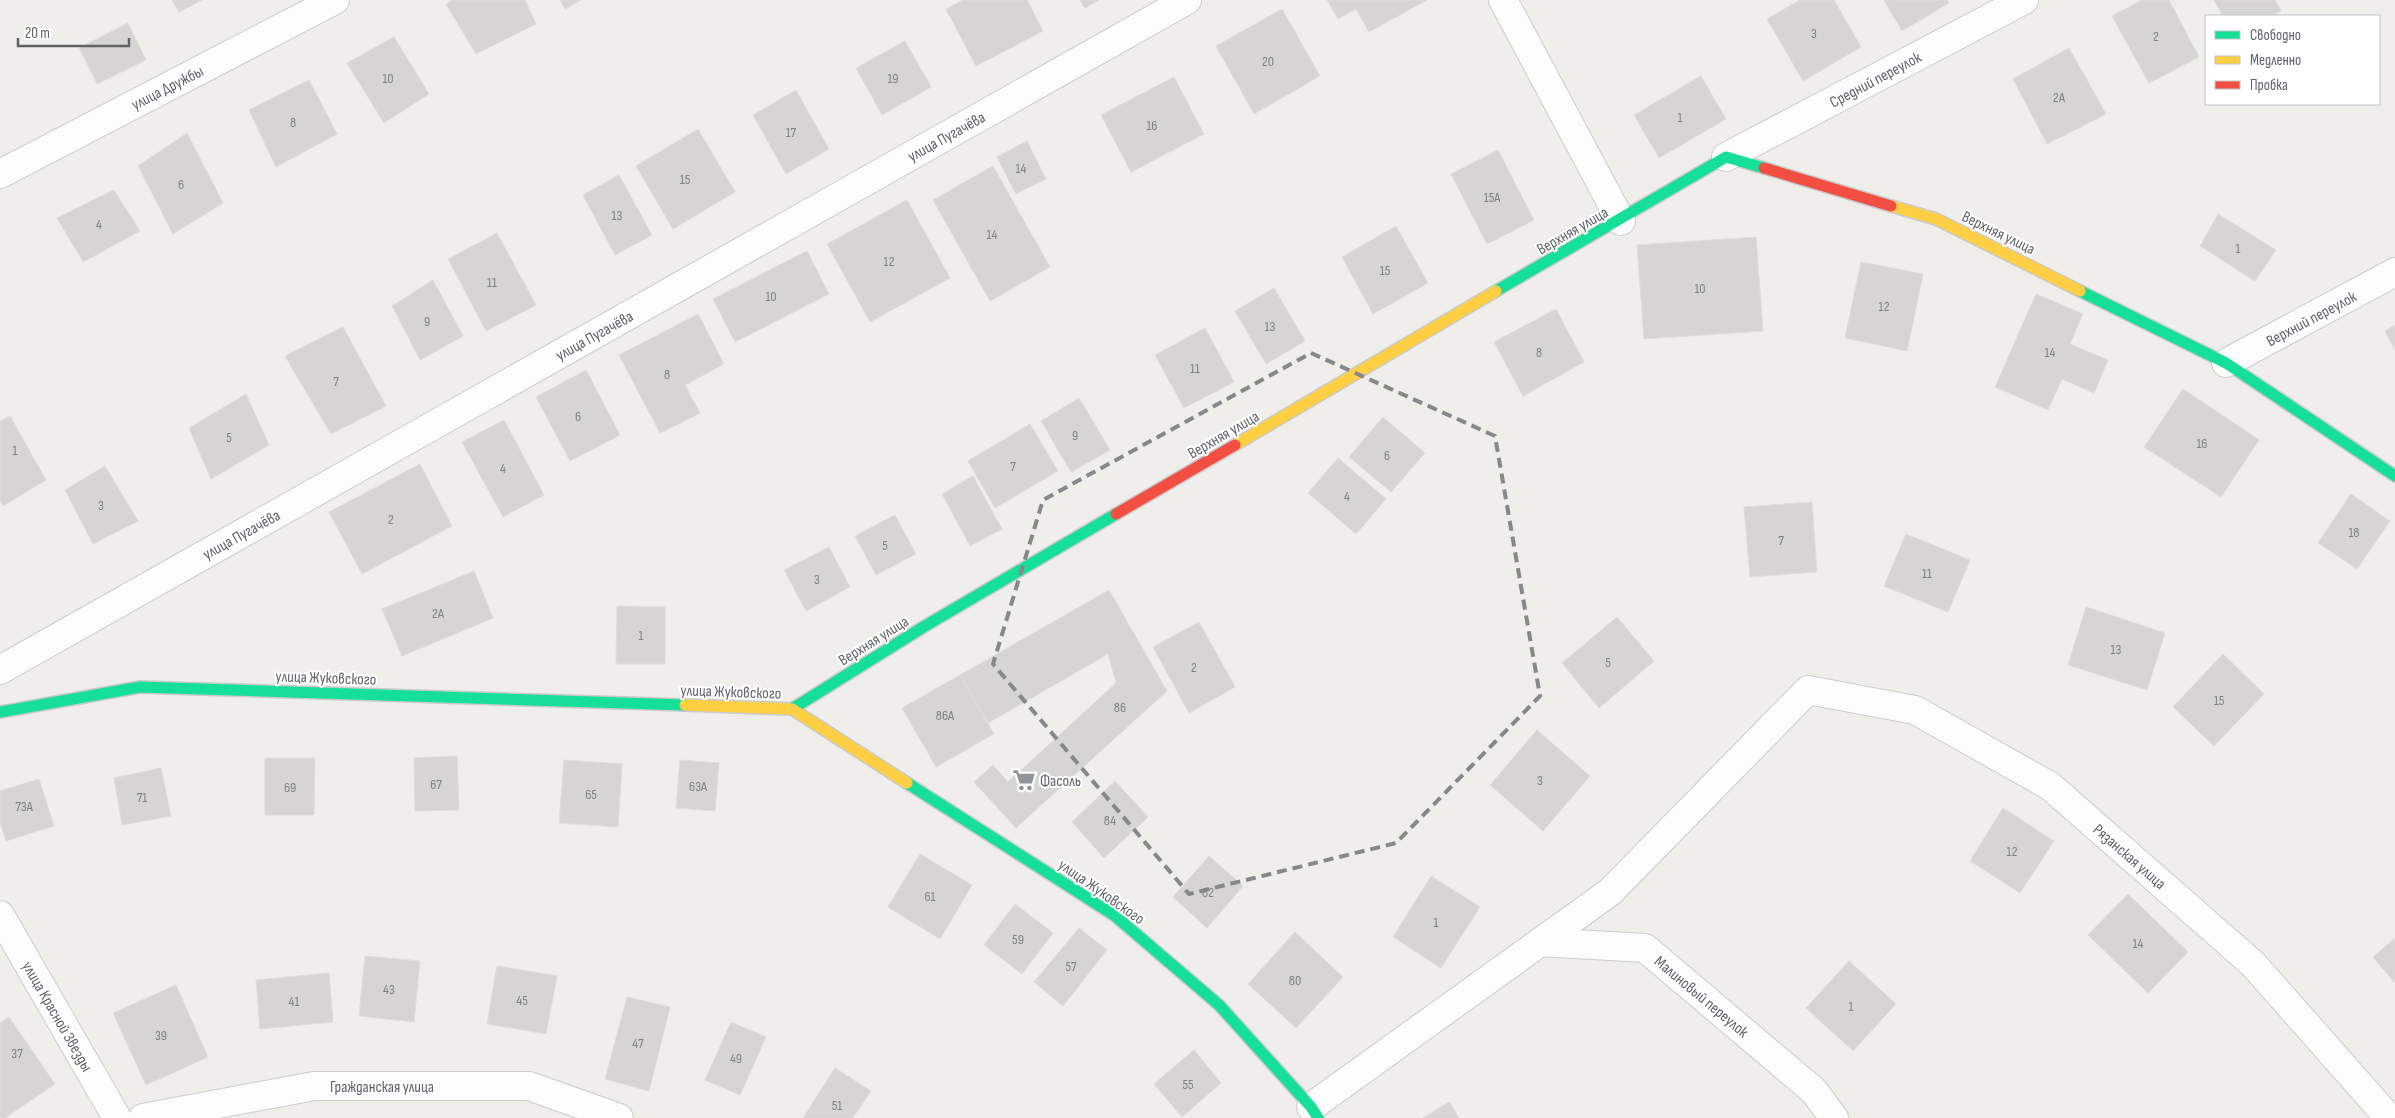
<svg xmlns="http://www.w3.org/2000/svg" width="2395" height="1118" font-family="'Sofia Sans Condensed',sans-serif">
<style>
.building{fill:#d6d5d3;stroke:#deddd9}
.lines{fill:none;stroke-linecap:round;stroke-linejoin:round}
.street-casing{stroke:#cbcccc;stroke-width:30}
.fast-casing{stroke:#cacacb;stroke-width:14}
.slow-casing{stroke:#cacacb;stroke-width:14}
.jam-casing{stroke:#cacacb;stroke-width:14}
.street{stroke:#fdfcfc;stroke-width:28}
.fast{stroke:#16e098;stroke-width:11}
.slow{stroke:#ffcf43;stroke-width:11}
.jam{stroke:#f24e42;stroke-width:11}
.marked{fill:none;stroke:#84888a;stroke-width:4;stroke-dasharray:10 6;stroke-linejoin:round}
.labels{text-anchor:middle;stroke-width:4;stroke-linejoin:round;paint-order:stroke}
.number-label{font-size:14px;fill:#7e8184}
.street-label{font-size:16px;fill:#5f6368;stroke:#fff}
.poi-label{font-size:16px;fill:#5f6368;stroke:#fff;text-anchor:start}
</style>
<rect width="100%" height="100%" fill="#efeeea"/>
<path class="building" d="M172,0H202L179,12Z
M453,0H525L536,24L476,54L446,4Z
M560,0H581L565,9Z
M963,0H1027L1043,31L976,66L946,9Z
M1080,0H1099L1085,8Z
M1327,0H1427L1369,32L1356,9L1338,19Z
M1800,0H1834L1861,47L1803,81L1767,19Z
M1884,0H1947L1949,3L1902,31Z
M2142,0H2169L2199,57L2149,83L2112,16Z
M2214,0H2275L2281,11L2271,16H2223Z
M1282,9L1320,76L1254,114L1216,46Z
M128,23L146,60L97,84L79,48Z
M394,37L429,94L384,123L347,63Z
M905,41L931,87L882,115L856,68Z
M2069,48L2106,114L2047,144L2013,79Z
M1701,76L1726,119L1659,158L1634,115Z
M1174,77L1204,134L1131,172L1101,115Z
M309,80L337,134L276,167L249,110Z
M796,90L829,149L786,174L753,115Z
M698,129L735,192L673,229L636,166Z
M187,133L223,203L173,234L138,166Z
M1027,141L1046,179L1016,194L997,157Z
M1498,150L1534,220L1487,244L1451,174Z
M993,166L1050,267L990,301L933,200Z
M619,175L652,235L615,255L583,195Z
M114,190L140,231L83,262L57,218Z
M907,200L950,278L870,322L827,244Z
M2218,214L2276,250L2255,281L2200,246Z
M1396,226L1428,283L1373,314L1342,257Z
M497,233L536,305L486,331L448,259Z
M1756,237L1763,331L1644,339L1637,245Z
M807,251L829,294L735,342L713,299Z
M1861,262L1923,274L1907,351L1845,338Z
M433,280L463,336L420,360L392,306Z
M1274,288L1305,341L1266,364L1235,311Z
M2036,294L2083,314L2070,344L2108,360L2094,393L2062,379L2048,410L1995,387Z
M1556,309L1584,362L1523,396L1494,342Z
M698,314L724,364L685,385L700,413L660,433L619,355Z
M2395,325V350L2385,331Z
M343,327L386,406L331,434L285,356Z
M1205,328L1234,382L1184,408L1155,355Z
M586,370L620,435L570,461L536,397Z
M2183,389L2259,440L2221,497L2144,447Z
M246,394L269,445L211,479L189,428Z
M1079,398L1110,450L1071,472L1041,421Z
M10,416L46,480L3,506L0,500V421Z
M1383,417L1425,453L1391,492L1349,457Z
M504,420L544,495L503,517L462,442Z
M1030,424L1058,471L995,508L968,461Z
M1338,458L1386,499L1356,534L1308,493Z
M420,464L452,526L362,574L329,512Z
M105,466L138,521L93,544L65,490Z
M973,476L1002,529L970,546L942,494Z
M2351,494L2390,521L2357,569L2318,543Z
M1812,502L1817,572L1750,577L1744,507Z
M895,515L916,554L876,575L855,536Z
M1906,534L1970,560L1948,612L1884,586Z
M829,547L850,587L806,611L784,570Z
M474,571L493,618L402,656L382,609Z
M1109,590L1167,691L1016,828L974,782L993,765L1008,782L1116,683L1108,654L988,723L960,675Z
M617,606L665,607V664H616Z
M2086,607L2165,633L2147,690L2068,665Z
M1617,617L1654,661L1599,708L1562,663Z
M1199,622L1235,687L1189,713L1153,647Z
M2223,654L2264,694L2214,746L2173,707Z
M960,675L994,734L936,767L902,708Z
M1537,730L1590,776L1543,831L1490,785Z
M457,756L459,810L415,811L414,758Z
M265,758H315L314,815H265Z
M564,760L622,764L618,827L559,823Z
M680,760L719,763L715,811L676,808Z
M161,768L171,816L122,825L114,778Z
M39,779L54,826L6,841L0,822V791Z
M1115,781L1148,817L1104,858L1072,822Z
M2003,808L2054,841L2020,893L1970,861Z
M920,854L972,885L940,939L888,907Z
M1209,856L1243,886L1207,928L1173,897Z
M1431,876L1480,907L1441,968L1393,937Z
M2128,894L2188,952L2148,993L2088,935Z
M1015,904L1053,933L1022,974L984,945Z
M1079,928L1107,950L1063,1006L1034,982Z
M1295,932L1343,977L1296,1028L1248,984Z
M2395,938V983L2373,957Z
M365,956L420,961L414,1022L359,1016Z
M1849,961L1896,1004L1853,1051L1806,1008Z
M497,966L557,976L546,1034L487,1024Z
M329,973L333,1022L260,1029L256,980Z
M176,985L208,1057L146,1085L113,1013Z
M627,997L670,1007L649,1091L605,1079Z
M9,1017L55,1084L5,1118H0V1023Z
M731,1022L766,1037L740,1095L705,1080Z
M1194,1050L1221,1083L1182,1117L1154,1084Z
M835,1068L871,1091L853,1118H803Z
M1449,1102L1459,1118H1423Z"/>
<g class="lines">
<defs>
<path id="street" d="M1503,0L1621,221
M1726,157L2024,0
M0,174L335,0
M2226,363L2395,272
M0,670L1187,0
M0,915L117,1118
M1540,942L1645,948L1814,1091L1834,1118
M1311,1107L1610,892L1808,690L1915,710L2050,786L2253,964L2389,1118
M143,1118L314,1086H529L619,1118"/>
<path id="fast" d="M1496,291L1726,157L1764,168
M2080,291L2226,363L2395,476
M792,709L925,626L1116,514
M0,712L140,687L685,705
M907,783L1114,915L1219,1005L1311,1107L1318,1118"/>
<path id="slow" d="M1891,206L1936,219L2080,291
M1235,445L1496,291
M685,705L792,709L907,783"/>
<path id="jam" d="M1764,168L1891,206
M1116,514L1235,445"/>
</defs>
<use href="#street" class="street-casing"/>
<use href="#fast" class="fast-casing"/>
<use href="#slow" class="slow-casing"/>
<use href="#jam" class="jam-casing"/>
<use href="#street" class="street"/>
<use href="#fast" class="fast"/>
<use href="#slow" class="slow"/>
<use href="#jam" class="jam"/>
</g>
<path class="marked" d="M1311,353L1495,436L1540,696L1396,843L1189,894L993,664L1043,500Z"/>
<defs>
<symbol id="supermarket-bare" viewBox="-9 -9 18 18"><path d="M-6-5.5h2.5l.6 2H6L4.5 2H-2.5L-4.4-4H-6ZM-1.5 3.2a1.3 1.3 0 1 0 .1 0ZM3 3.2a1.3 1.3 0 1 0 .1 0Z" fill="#919496" stroke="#fff" stroke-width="2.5" paint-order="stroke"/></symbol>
</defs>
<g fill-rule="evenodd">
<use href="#supermarket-bare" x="1008" y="764" width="32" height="32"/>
</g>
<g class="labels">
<g class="number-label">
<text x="1814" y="38">3</text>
<text x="2156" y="41">2</text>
<text x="1268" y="66">20</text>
<text x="388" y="83">10</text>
<text x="893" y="83">19</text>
<text x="2059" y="102">2А</text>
<text x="1680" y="122">1</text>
<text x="293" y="127">8</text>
<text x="1152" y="130">16</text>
<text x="791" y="137">17</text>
<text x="1021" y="173">14</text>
<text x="685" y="184">15</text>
<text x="181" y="189">6</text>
<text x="1492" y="202">15А</text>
<text x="617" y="220">13</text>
<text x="99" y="229">4</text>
<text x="992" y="239">14</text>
<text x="2238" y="253">1</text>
<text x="889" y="266">12</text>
<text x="1385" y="275">15</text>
<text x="492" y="287">11</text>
<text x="1700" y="293">10</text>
<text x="771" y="301">10</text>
<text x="1884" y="311">12</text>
<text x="427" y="326">9</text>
<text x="1270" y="331">13</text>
<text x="1539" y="357">8</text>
<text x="2050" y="357">14</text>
<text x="1195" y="373">11</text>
<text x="667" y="379">8</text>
<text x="336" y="386">7</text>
<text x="578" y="421">6</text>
<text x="1075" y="440">9</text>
<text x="229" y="442">5</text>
<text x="2202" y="448">16</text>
<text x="15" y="455">1</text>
<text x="1387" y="460">6</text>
<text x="1013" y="471">7</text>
<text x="503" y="473">4</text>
<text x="1347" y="501">4</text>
<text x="101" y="510">3</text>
<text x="391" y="524">2</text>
<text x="2354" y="537">18</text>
<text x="1781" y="545">7</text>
<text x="885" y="550">5</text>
<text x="1927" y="578">11</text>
<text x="817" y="584">3</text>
<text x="438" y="618">2А</text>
<text x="641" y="640">1</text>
<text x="2116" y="654">13</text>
<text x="1608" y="667">5</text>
<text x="1194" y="672">2</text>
<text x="2219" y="705">15</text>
<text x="1120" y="712">86</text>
<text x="945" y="720">86А</text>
<text x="1540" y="785">3</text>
<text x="436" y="789">67</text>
<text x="698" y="791">63А</text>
<text x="290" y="792">69</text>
<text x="591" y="799">65</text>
<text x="142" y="802">71</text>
<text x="24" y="811">73А</text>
<text x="1110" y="825">84</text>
<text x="2012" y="856">12</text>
<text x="1208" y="897">82</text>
<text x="930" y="901">61</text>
<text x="1436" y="927">1</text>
<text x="1018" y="944">59</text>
<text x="2138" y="948">14</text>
<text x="1071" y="971">57</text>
<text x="1295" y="985">80</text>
<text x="389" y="994">43</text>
<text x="522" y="1005">45</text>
<text x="294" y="1006">41</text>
<text x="1851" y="1011">1</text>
<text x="161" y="1040">39</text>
<text x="638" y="1048">47</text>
<text x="17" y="1058">37</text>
<text x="736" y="1063">49</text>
<text x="1188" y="1089">55</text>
<text x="837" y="1110">51</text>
</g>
<g class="street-label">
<text transform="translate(1875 79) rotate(-28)" y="6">Средний переулок</text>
<text transform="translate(167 87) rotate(-27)" y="6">улица Дружбы</text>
<text transform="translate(946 136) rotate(-29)" y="6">улица Пугачёва</text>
<text transform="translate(1572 230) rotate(-30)" y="6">Верхняя улица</text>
<text transform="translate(1999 232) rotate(26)" y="6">Верхняя улица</text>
<text transform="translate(2311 318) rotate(-28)" y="6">Верхний переулок</text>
<text transform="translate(594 335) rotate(-29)" y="6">улица Пугачёва</text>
<text transform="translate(1223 434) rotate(-30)" y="6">Верхняя улица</text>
<text transform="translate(241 534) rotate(-29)" y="6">улица Пугачёва</text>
<text transform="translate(873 640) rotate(-32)" y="6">Верхняя улица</text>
<text transform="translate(326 677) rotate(2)" y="6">улица Жуковского</text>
<text transform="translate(731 691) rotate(2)" y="6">улица Жуковского</text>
<text transform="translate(2130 856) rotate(41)" y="6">Рязанская улица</text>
<text transform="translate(1102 891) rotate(35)" y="6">улица Жуковского</text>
<text transform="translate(1702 996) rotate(40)" y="6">Малиновый переулок</text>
<text transform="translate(58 1016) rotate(60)" y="6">улица Красной Звезды</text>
<text x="382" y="1092">Гражданская улица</text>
</g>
<g class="poi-label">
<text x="1040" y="786">Фасоль</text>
</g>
</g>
<rect x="2205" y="15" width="175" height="90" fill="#ffffff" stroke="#bfc1c3"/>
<rect x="2215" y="31" width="25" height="8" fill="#16e098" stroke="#bfc1c3"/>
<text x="2250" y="40" font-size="15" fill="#5f6368">Свободно</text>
<rect x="2215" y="56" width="25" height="8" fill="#ffcf43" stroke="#bfc1c3"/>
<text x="2250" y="65" font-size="15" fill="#5f6368">Медленно</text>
<rect x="2215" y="81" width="25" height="8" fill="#f24e42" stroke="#bfc1c3"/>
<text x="2250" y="90" font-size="15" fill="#5f6368">Пробка</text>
<path d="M18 38v8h111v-8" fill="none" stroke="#5f6368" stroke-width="2.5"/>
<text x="25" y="38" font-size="15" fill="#5f6368" stroke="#ffffff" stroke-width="4" paint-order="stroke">20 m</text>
</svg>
